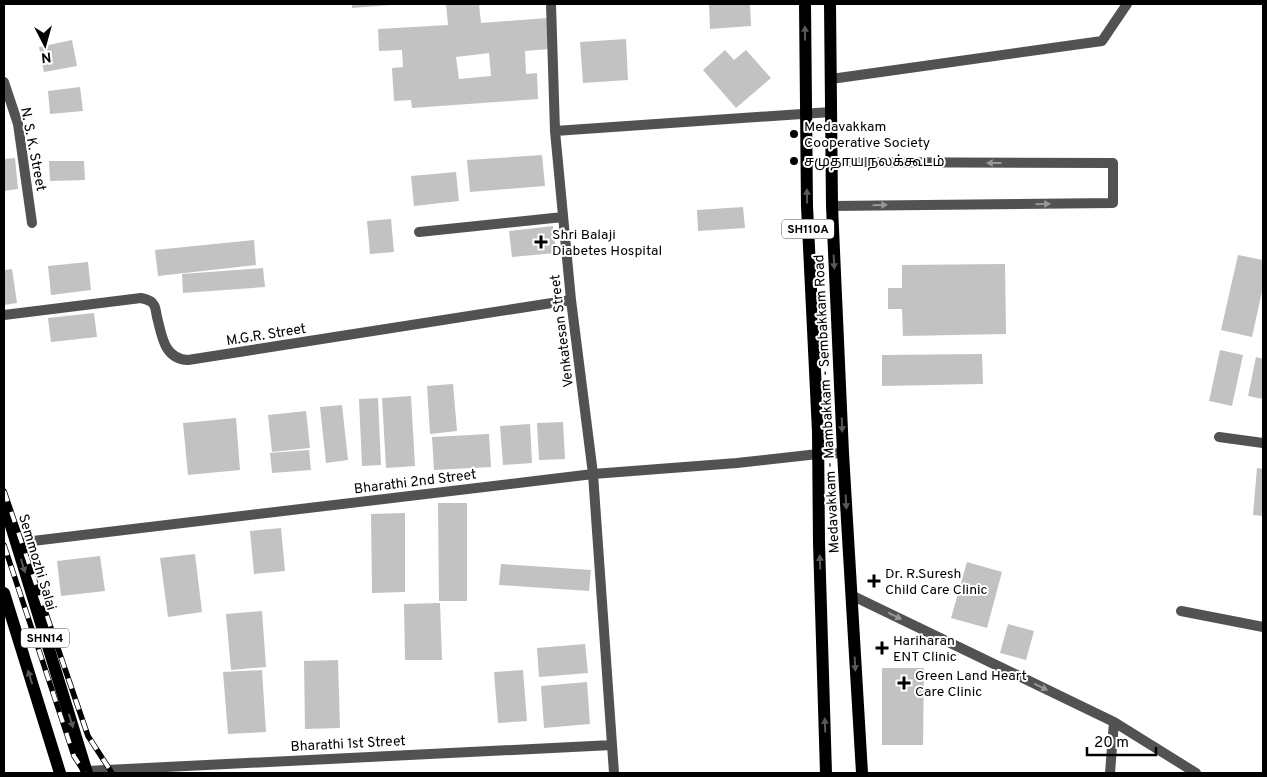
<svg xmlns="http://www.w3.org/2000/svg" width="1267" height="777" font-family="Overpass,'Noto Sans Tamil',sans-serif">
<style>
.building{fill:#c2c2c2;fill-rule:evenodd}
.lines{fill:none;stroke-linecap:round;stroke-linejoin:round}
.lane{stroke:#525252;stroke-width:10}
.street{stroke:#525252;stroke-width:10}
.primary{stroke:#000;stroke-width:12}
.rail-casing{stroke:#000;stroke-width:5.5}
.rail{stroke:#fff;stroke-width:4;stroke-dasharray:11;stroke-linecap:butt}
.oneway{fill:#595959}
.oneway2{fill:#979797}
.poi-dot{fill:#000;stroke:#fff;stroke-width:2}
.labels{text-anchor:middle;stroke-width:4;stroke-linejoin:round;paint-order:stroke}
.shield{fill:#fff;stroke:#4c4c4c;stroke-width:1}
.shield-label{font-size:12px;font-weight:bold;fill:#000}
.poi-label{font-size:14px;fill:#000;stroke:#fff;text-anchor:start}
.street-label{font-size:14px;fill:#000;stroke:#fff}
</style>
<rect width="100%" height="100%" fill="#fff"/>
<path class="building" d="M352,4H390V5L352,8Z
M446,4H479L481,23L547,18L549,49L525,51L526,74L537,73L538,99L412,108L411,100L394,101L392,68L403,67L402,50L379,51L378,29L448,25ZM489,53L491,76L459,79L456,57Z
M709,4H750L751,26L710,29Z
M626,39L628,80L583,83L580,42Z
M72,40L77,66L44,72L39,47Z
M725,50L734,60L746,50L771,78L736,108L703,70Z
M80,87L83,111L50,114L48,91Z
M542,155L545,186L470,192L467,160Z
M15,158L18,189L4,191V159Z
M49,161H84L85,180L50,181Z
M456,172L459,201L414,206L411,176Z
M743,207L745,228L698,231L697,210Z
M391,219L394,252L370,254L367,221Z
M553,226L556,253L512,257L509,231Z
M254,240L256,265L158,276L155,250Z
M1238,255L1263,260V287L1252,337L1221,330Z
M88,262L91,290L51,295L48,266Z
M1005,264L1006,334L903,336L902,309H888V288H902V265Z
M263,268L265,287L183,293L182,274Z
M12,269L17,303L4,305V270Z
M94,313L97,337L51,342L48,318Z
M1220,350L1243,355L1232,406L1209,401Z
M982,354L983,384L882,386V355Z
M1256,357L1263,359V399L1248,396Z
M453,384L457,431L430,434L427,386Z
M411,396L415,466L386,468L382,398Z
M378,398L381,465L362,466L359,399Z
M342,405L348,460L326,463L320,407Z
M306,411L310,448L272,452L268,415Z
M236,418L240,470L188,475L183,423Z
M563,422L565,459L539,460L537,423Z
M530,424L532,463L503,465L500,426Z
M489,434L491,467L434,470L432,437Z
M309,450L311,470L272,473L270,453Z
M1257,468L1263,469V516L1253,515Z
M438,503H467V601H439Z
M405,513V592L372,593L371,514Z
M281,528L285,571L254,574L250,531Z
M195,554L202,612L168,617L160,558Z
M100,556L105,591L61,596L57,561Z
M967,562L1002,572L987,628L951,618Z
M501,564L591,570L589,591L499,585Z
M440,603L442,660H405L404,604Z
M262,611L266,667L231,670L226,614Z
M1008,624L1034,631L1026,660L1000,653Z
M585,644L588,673L539,677L537,648Z
M338,660L340,728L305,729L304,661Z
M882,668H924L923,745H882Z
M262,670L266,732L228,734L223,672Z
M523,670L527,721L498,723L494,672Z
M587,682L590,724L544,728L541,686Z"/>
<g class="lines">
<path class="lane" d="M551,4L555,131
M831,79L1102,41L1127,4
M831,162L1113,163V203L832,206"/>
<path class="street" d="M4,82L18,124L32,223
M419,232L563,217
M4,315L141,298C146,299 152,301 154,305C156,308 156,313 157,317C162,336 164,359 188,360L571,300
M1219,437L1263,443
M16,543L593,474L737,463L818,454L843,453
M851,595L1114,722L1196,773
M1181,611L1263,627
M86,771L612,745
M614,773L593,474L571,300L555,131L831,112
M1110,773L1114,722"/>
<path class="primary" d="M805,4L807,206L818,432L819,543L826,773
M830,4L832,206L843,453L862,773
M4,503L87,773
M4,593L60,773"/>
<defs>
<path id="rail" d="M4,491L88,736L112,773
M4,545L74,756L85,773"/>
</defs>
<use href="#rail" class="rail-casing"/>
<use href="#rail" class="rail"/>
</g>
<defs><path id="oneway-solid" d="M-6-.8H1V-3.2L6.5 0L1 3.2V.8H-6Z" transform="scale(1.25)"/></defs>
<g class="oneway">
<use href="#oneway-solid" transform="translate(805 33) rotate(-90)"/>
<use href="#oneway-solid" transform="translate(807 196) rotate(-91)"/>
<use href="#oneway-solid" transform="translate(834 262) rotate(87)"/>
<use href="#oneway-solid" transform="translate(842 425) rotate(88)"/>
<use href="#oneway-solid" transform="translate(846 502) rotate(87)"/>
<use href="#oneway-solid" transform="translate(820 562) rotate(-92)"/>
<use href="#oneway-solid" transform="translate(23 566) rotate(73)"/>
<use href="#oneway-solid" transform="translate(855 664) rotate(87)"/>
<use href="#oneway-solid" transform="translate(30 677) rotate(-107)"/>
<use href="#oneway-solid" transform="translate(71 721) rotate(73)"/>
<use href="#oneway-solid" transform="translate(825 725) rotate(-92)"/>
</g>
<g class="oneway2">
<use href="#oneway-solid" transform="translate(994 163) rotate(-180)"/>
<use href="#oneway-solid" transform="translate(1043 204) rotate(-1)"/>
<use href="#oneway-solid" transform="translate(880 205) rotate(-1)"/>
<use href="#oneway-solid" transform="translate(895 616) rotate(26)"/>
<use href="#oneway-solid" transform="translate(1041 687) rotate(26)"/>
</g>
<g class="poi-dot">
<circle cx="794" cy="134" r="5"/>
<circle cx="794" cy="161" r="5"/>
<path d="M538.5 234.5h5v5h5v5h-5v5h-5v-5h-5v-5h5z"/>
<path d="M871.5 573.5h5v5h5v5h-5v5h-5v-5h-5v-5h5z"/>
<path d="M879.5 640.5h5v5h5v5h-5v5h-5v-5h-5v-5h5z"/>
<path d="M901.5 675.5h5v5h5v5h-5v5h-5v-5h-5v-5h5z"/>
</g>
<g class="labels">
<g class="shield">
<rect x="782" y="219.5" width="52" height="19" rx="4"/>
<rect x="21" y="628.5" width="48" height="19" rx="4"/>
</g>
<g class="shield-label">
<text x="808" y="233">SH110A</text>
<text x="45" y="642">SHN14</text>
</g>
<g class="poi-label">
<text x="804" y="131">Medavakkam<tspan x="804" dy="16">Cooperative Society</tspan></text>
<text x="804" y="166">சமுதாய நலக்கூடம்</text>
<text x="552" y="239">Shri Balaji<tspan x="552" dy="16">Diabetes Hospital</tspan></text>
<text x="885" y="578">Dr. R.Suresh<tspan x="885" dy="16">Child Care Clinic</tspan></text>
<text x="893" y="645">Hariharan<tspan x="893" dy="16">ENT Clinic</tspan></text>
<text x="915" y="680">Green Land Heart<tspan x="915" dy="16">Care Clinic</tspan></text>
</g>
<g class="street-label">
<text transform="translate(34 149) rotate(79)" y="5">N. S. K. Street</text>
<text transform="translate(561 331) rotate(-97)" y="5">Venkatesan Street</text>
<text transform="translate(266 334) rotate(-9)" y="5">M.G.R. Street</text>
<text transform="translate(826 404) rotate(-93)" y="5">Medavakkam - Mambakkam - Sembakkam Road</text>
<text transform="translate(415 481) rotate(-7)" y="5">Bharathi 2nd Street</text>
<text transform="translate(38 562) rotate(73)" y="5">Semmozhi Salai</text>
<text transform="translate(348 743) rotate(-3)" y="5">Bharathi 1st Street</text>
</g>
</g>
<rect width="1267" height="777" fill="none" stroke="#000000" stroke-width="10"/>
<g transform="translate(45 45) rotate(174)" stroke="#ffffff" stroke-width="4" paint-order="stroke">
<path d="M0-4L9 19L0 12L-9 19Z" fill="#000000"/>
<text y="-8" font-size="14" font-weight="bold" text-anchor="middle" fill="#000000">N</text>
</g>
<path d="M1087 747v8h69v-8" fill="none" stroke="#000000" stroke-width="2.5"/>
<text x="1094" y="747" font-size="15" fill="#000000" stroke="#ffffff" stroke-width="4" paint-order="stroke">20 m</text>
</svg>
